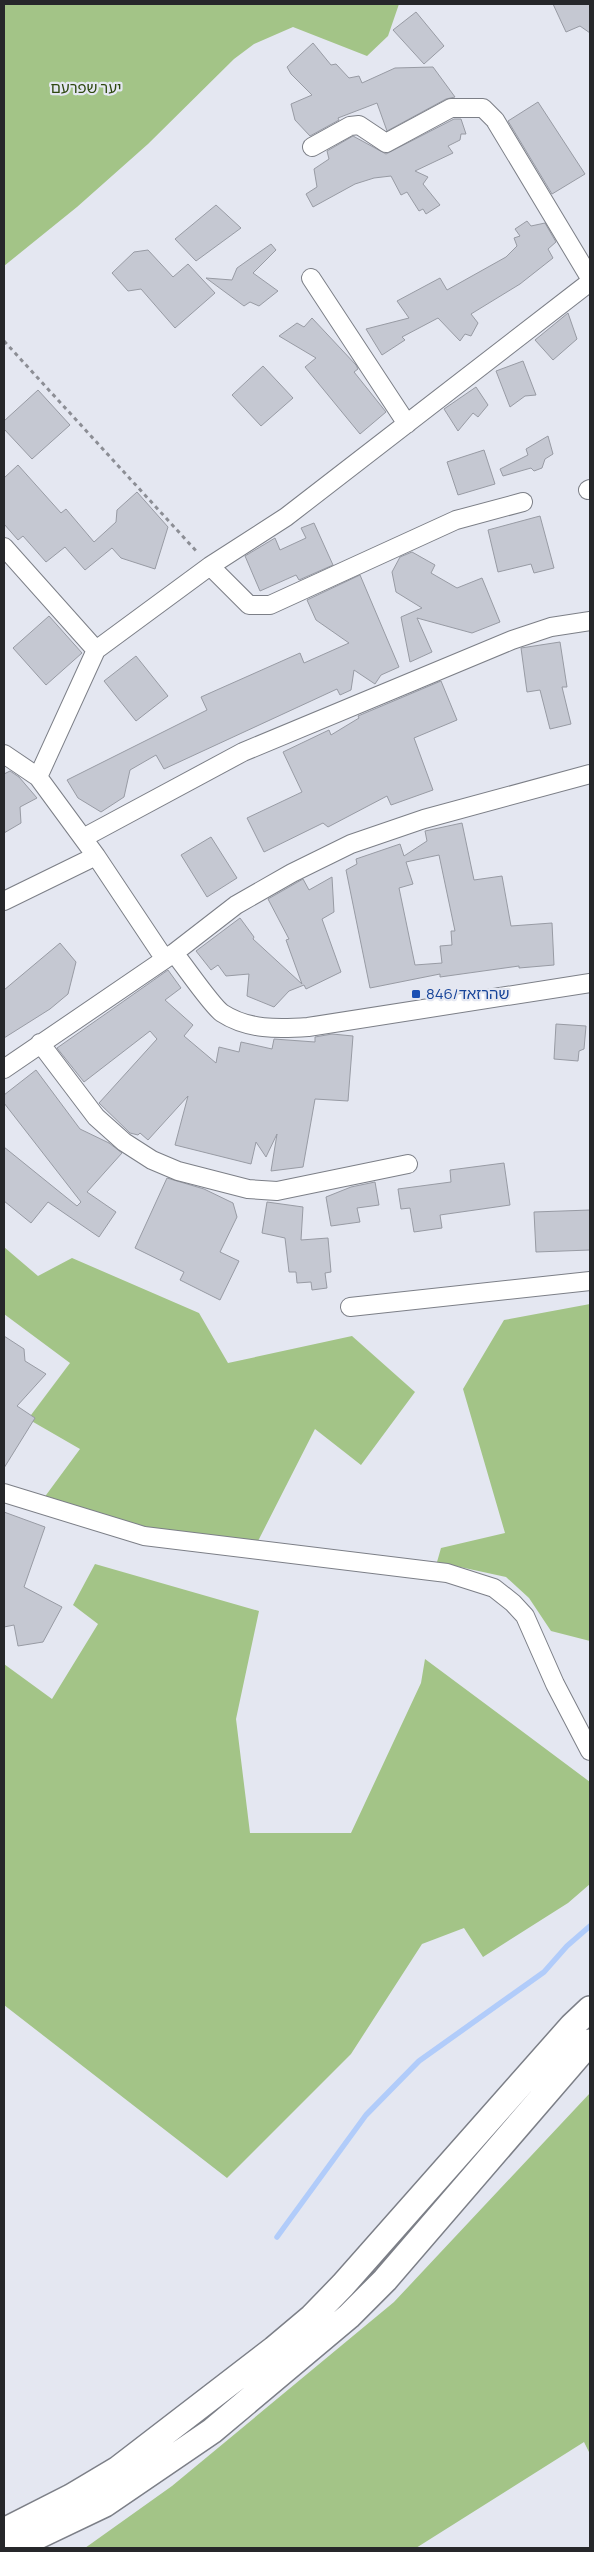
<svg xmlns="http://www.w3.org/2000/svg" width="594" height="2552" font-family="Manrope,'Noto Sans Hebrew',sans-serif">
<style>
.green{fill:#a3c487}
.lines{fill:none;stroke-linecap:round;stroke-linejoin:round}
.stream{stroke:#b1ccfa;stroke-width:5.5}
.building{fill:#c5c8d2;stroke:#989ba4;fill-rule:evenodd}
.minor-casing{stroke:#7c7f87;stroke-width:20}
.secondary-casing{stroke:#7c7f87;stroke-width:28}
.path{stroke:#8c8e95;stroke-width:3;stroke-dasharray:4 4;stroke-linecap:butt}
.minor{stroke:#fff;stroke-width:18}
.secondary{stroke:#fff;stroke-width:25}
.transit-dot{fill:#1a4fb4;stroke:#e4e7f1;stroke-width:2}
.labels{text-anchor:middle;stroke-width:4.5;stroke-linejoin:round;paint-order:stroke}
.park-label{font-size:15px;fill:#2e480f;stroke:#e4e7f1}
.transit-label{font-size:15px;fill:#164399;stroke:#e4e7f1;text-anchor:start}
</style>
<rect width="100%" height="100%" fill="#e4e7f1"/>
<path class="green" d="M4,4H399L388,36L367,56L293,27L254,44L234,59L148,144L77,207L4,266Z
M4,1247L38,1276L72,1258L199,1313L228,1363L352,1336L415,1392L361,1465L315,1429L257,1543L222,1544L38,1506L80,1449L28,1419L70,1363L4,1314Z
M590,1304V1641L551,1631L529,1598L506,1577L437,1562L441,1548L505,1533L463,1389L504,1320Z
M95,1564L259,1611L236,1719L250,1833H351L421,1683L425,1659L590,1782V1884L568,1903L483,1957L464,1928L422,1944L351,2054L227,2178L4,2005V1664L52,1699L98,1624L73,1605Z
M590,2093V2454L584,2442L416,2548H85L172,2486L394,2302Z"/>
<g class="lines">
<path class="stream" d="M277,2237L366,2115L419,2061L544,1972L567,1946L590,1926"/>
</g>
<path class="building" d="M553,4H590V33L580,26L566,32Z
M416,12L444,46L424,64L393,30Z
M313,43L331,65L336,64L349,78L359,76L362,83L395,68L433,67L455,97L446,99L387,131L377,103L338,118L339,120L310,136L295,120L291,104L312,95L291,74L287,67Z
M538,102L585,174L552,194L508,121Z
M454,119H461L466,134H461L460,140L448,146L453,153L415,171L428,177L423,184L440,205L426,214L423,209L419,211L407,192L401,195L391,176L374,178L355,184L313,207L306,194L317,187L314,169L329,159L327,151L353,136L386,154Z
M216,205L241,228L196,261L175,239Z
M527,221L531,226L545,223L556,242L548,249L553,258L520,284L471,314L478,323L471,336L465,334L460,341L438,318L402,337L405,340L382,355L366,329L409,318L397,301L440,278L447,290L506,257L517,246L514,238L520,236L515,229Z
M271,244L276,250L253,273L278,291L259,306L250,302L244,306L206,278L232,280L237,268Z
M148,250L173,277L188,264L215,293L175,328L141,289L128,291L112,273L134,252Z
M568,313L577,339L553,360L535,340Z
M312,318L356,365L358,369L354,372L386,412L360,434L305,367L316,358L279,336L297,323L304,327Z
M523,361L536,395L525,396L510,407L496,371Z
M263,366L293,398L261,426L232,395Z
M476,387L488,405L478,417L473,413L458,431L444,409Z
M38,390L70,425L32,459L4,429V421Z
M548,436L553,454L545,459L542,468L534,471L531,468L503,476L500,469L528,455L526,449Z
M484,450L495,484L458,495L447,462Z
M18,465L61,513L66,509L94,542L116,522L117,510L137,492L168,527L155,569L121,558L112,548L85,570L65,547L46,562L23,536L18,540L4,524V478Z
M540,516L554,568L534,573L531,564L498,572L488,530Z
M314,523L333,565L299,580L296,575L260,591L245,556L275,538L280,550L306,538L301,528Z
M412,552L435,565L431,573L457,588L482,578L500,622L472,633L417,618L432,652L410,662L401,617L422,608L396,592L392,572L400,557Z
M360,575L399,667L381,675L375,684L354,670L351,690L340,695L337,689L164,769L156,755L130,770L124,797L101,812L78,798L67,780L207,710L201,697L300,653L304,663L349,643L316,620L307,600Z
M49,616L82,653L46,685L13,648Z
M560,642L567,687H562L571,724L550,729L540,690L527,692L521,648Z
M136,656L168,696L136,721L104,681Z
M441,681L457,720L414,738L433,790L391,805L387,796L328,827L323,823L264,852L247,818L302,792L283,752L329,730L331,735L359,718L358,716Z
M10,771L19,777L37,798L20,807L21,823L4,833V774Z
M462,823L474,880L502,876L511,926L552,923L554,965L519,968V966L440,977V974L370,988L346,870L357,864L356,859L400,844L404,856L427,841L425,831ZM439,855L455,931H451L452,945L440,946L442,963L415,965L399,888L413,884L406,862Z
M211,837L237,878L207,897L181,855Z
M332,877L334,912L322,919L341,972L306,989L304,985L289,991L274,1007L247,996L249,974L226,976L218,965L211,970L196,951L240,918L254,937L253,939L302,984L286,940L289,939L268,899L303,879L309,890Z
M60,943L76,962L68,994L50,1009L4,1038V990Z
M168,970L181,988L165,1000L193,1025L184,1036L216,1063L219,1047L239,1052L241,1042L272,1049L274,1039L315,1042V1037L332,1034L353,1036L348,1101L315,1099L303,1167L271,1171L277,1134L266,1157L256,1142L251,1164L175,1145L188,1096L148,1140L140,1133L138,1135L130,1133L99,1103L157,1039L150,1031L84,1082L57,1048Z
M556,1024L586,1026L584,1049L579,1051L578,1061L554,1059Z
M36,1070L80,1129L109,1143L122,1153L87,1192L116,1212L99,1237L48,1202L31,1223L4,1201V1147L77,1206L81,1202L4,1103V1095Z
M504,1163L510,1205L440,1215L442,1228L414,1232L410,1208L401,1209L398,1189L451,1182L450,1170Z
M167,1178L204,1189L233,1203L237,1217L220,1252L239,1261L220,1300L180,1280L184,1272L135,1248Z
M375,1182L379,1205L357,1208L360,1222L331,1226L326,1197L351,1187Z
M267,1202L303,1207L301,1240L328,1238L331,1272L325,1273L327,1288L312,1290L311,1282L297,1283L296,1272H289L285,1238L262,1233Z
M590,1210V1250L536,1252L534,1212Z
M4,1336L24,1349L25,1361L46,1374L17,1406L35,1418L4,1468Z
M4,1512L45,1527L24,1587L62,1607L43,1642L18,1646L14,1625L4,1627Z"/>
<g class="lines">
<defs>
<path id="minor" d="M312,147L350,126L359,125L386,143L451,108H483L495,120L590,278
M311,278L407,424
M588,490L590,489
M4,547L96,650
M210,566L249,605H270L456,520L523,502
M4,754L38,777L96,856L164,958
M38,777L96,650L210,566L286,517L590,282
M83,838L243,752L512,640L551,627L590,621
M4,901L96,856
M174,953C185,966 211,1005 222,1013C248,1030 278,1029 308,1027L590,983
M40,1043L96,1117L124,1142L152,1160L178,1171L248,1189L277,1191L408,1164
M4,1069L174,953L236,905L292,873L351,844L424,819L590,774
M350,1307L590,1281
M4,1493L144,1536L447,1573L494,1588L513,1603L525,1616L555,1684L590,1751"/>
<path id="secondary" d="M4,2531L71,2497L118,2469L274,2349L312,2317L343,2285L572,2026L590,2009
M13,2548L105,2504L212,2431L349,2316L385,2280L590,2042"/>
</defs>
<use href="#minor" class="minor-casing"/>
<use href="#secondary" class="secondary-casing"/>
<path class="path" d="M4,341L198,553"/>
<use href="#minor" class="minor"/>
<use href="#secondary" class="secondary"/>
</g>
<rect class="transit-dot" x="411" y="989" width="10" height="10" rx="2.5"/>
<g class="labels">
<g class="park-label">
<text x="86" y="93">יער שפרעם</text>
</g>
<g class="transit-label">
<text x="426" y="999">846/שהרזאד</text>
</g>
</g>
<rect width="594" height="2552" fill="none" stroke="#26272a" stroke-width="10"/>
</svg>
